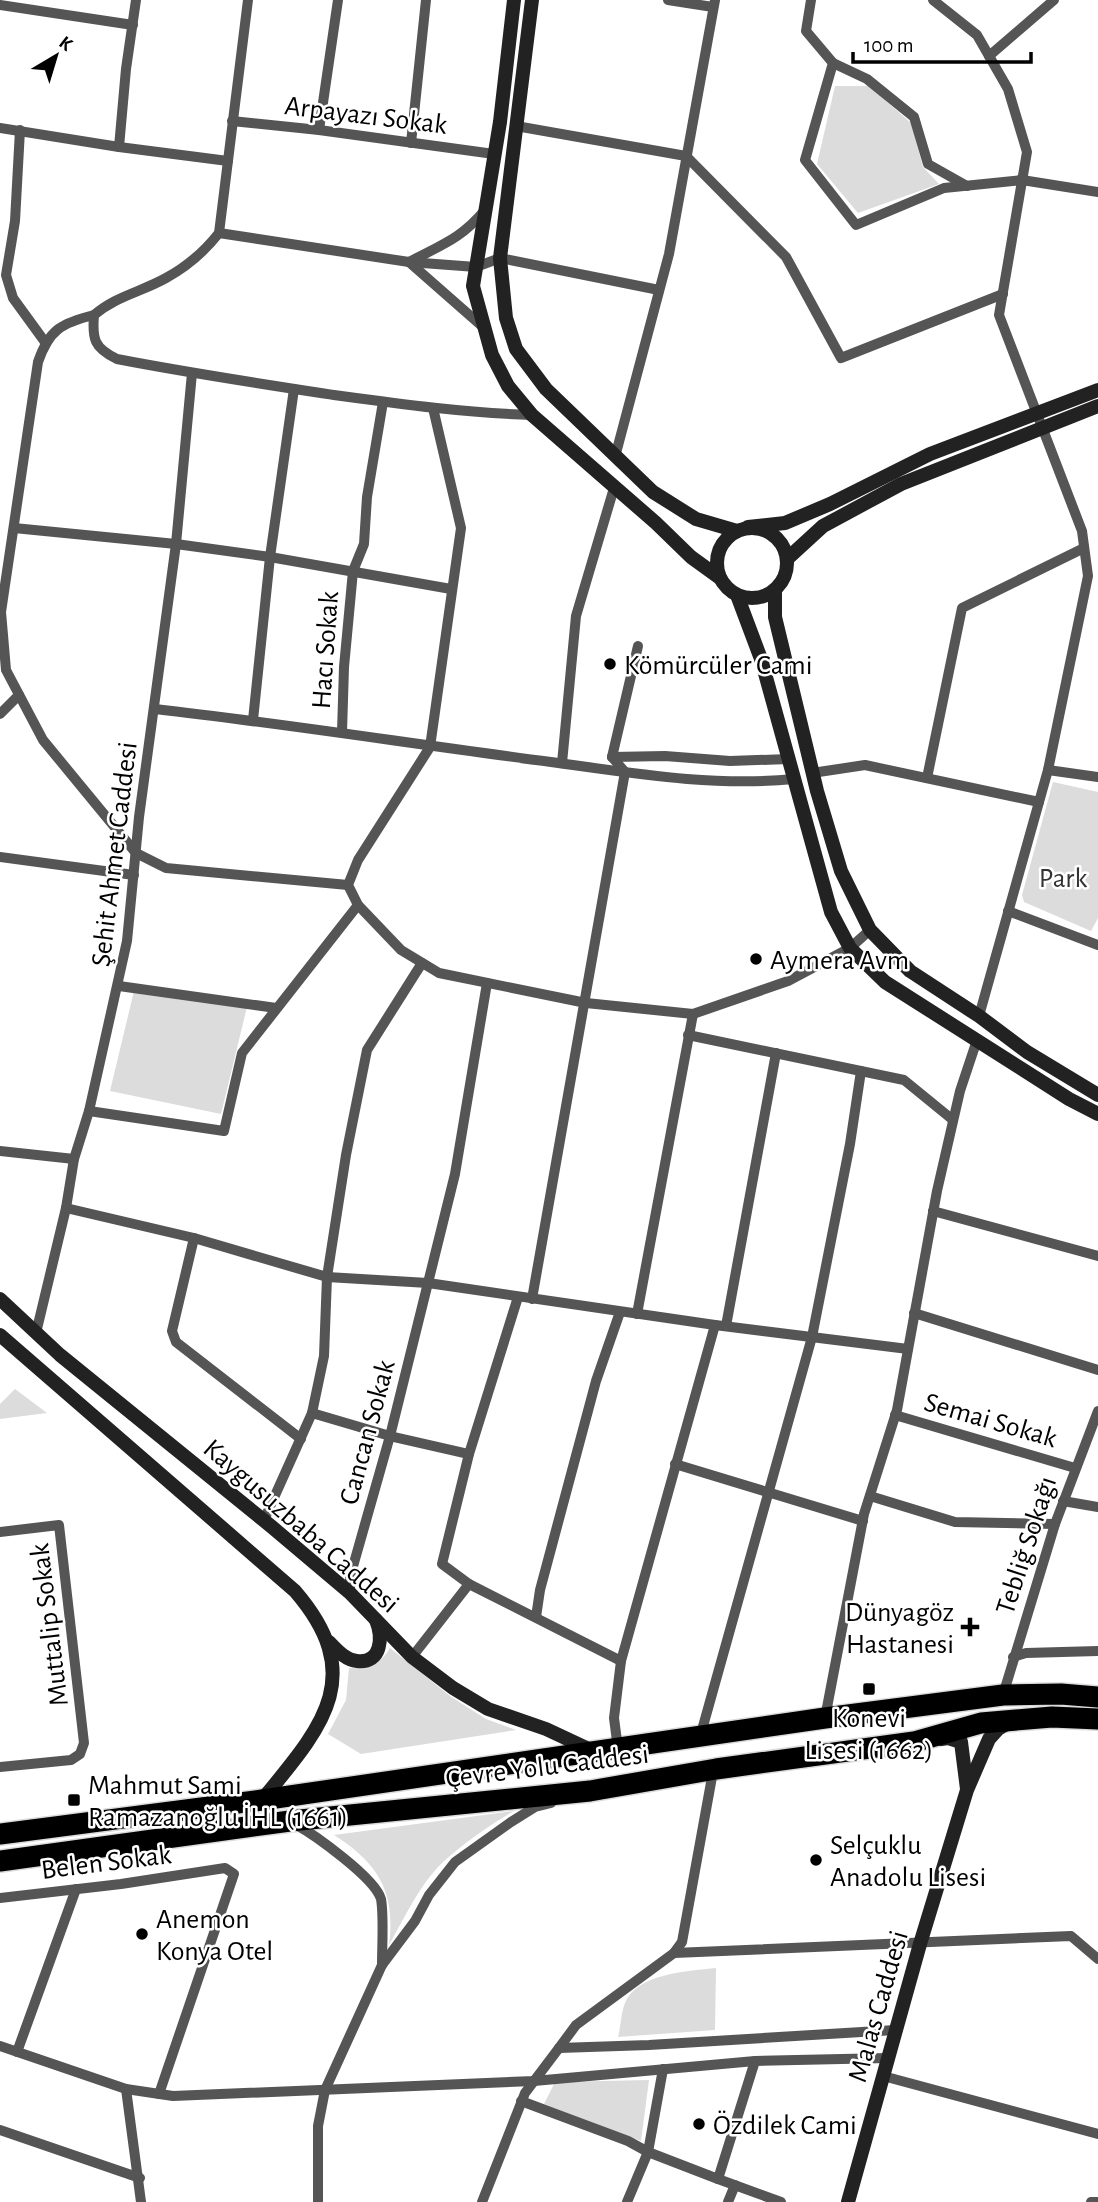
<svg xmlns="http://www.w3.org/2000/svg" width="1098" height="2202" viewBox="0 0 1098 2202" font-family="'Alegreya Sans',sans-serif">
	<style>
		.green { fill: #dcdcdc }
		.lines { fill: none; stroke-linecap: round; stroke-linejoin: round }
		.highway-casing { stroke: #dbdbdb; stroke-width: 24 }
		.street { stroke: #555; stroke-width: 10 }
		.secondary { stroke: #222; stroke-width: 14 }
		.highway { stroke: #000; stroke-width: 21 }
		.poi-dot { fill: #000; stroke: #fff; stroke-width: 2.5 }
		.labels { text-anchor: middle; stroke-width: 5; stroke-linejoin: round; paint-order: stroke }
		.street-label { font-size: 28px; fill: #000; stroke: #fff }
		.poi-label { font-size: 28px; fill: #000; stroke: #fff; text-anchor: start }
		.park-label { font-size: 28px; fill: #333; stroke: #fff }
	</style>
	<rect width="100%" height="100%" fill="#fff"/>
	<g class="green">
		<path d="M835 86H869L911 123 923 167 939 184 858 213 817 164Z"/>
		<path d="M1053 782 1098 792V918L1091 931 1024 902 1022 895Z"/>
		<path d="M134 991 247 1007 221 1114 110 1091Z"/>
		<path d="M15 1389 47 1413 0 1419V1404Z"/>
		<path d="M390 1648 450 1696 486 1719 516 1730 361 1754 328 1734 346 1700 349 1668C369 1668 379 1666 390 1648Z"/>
		<path d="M514 1811C490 1825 464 1843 443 1862 420 1884 405 1917 389 1945 396 1892 378 1863 334 1835Z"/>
		<path d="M716 1968 715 2030 618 2037C621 2026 621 2013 625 2003 637 1973 689 1971 716 1968Z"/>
		<path d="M649 2080 641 2141 544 2104 555 2082Z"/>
	</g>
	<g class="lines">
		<g class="highway-casing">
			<g id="highway">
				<path d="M0 1834 262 1800 825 1718 1003 1695 1061 1694 1098 1697"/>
				<path d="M0 1861 290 1821 590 1791 716 1769 914 1742 981 1723 1052 1717 1098 1719"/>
			</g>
		</g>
		<g class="street">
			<path d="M248 0 219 233C204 252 188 266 166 278 141 292 116 296 94 315 92 339 94 348 117 359 189 373 262 384 334 395 400 404 465 413 532 415"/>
			<path d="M668 0 713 7"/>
			<path d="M811 0 806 31 833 63 805 160 856 225 944 188 1022 180 1098 192"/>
			<path d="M933 0 977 35 1008 89 1027 152 999 315 1082 531 1088 576 1048 770 979 1016"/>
			<path d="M0 5 133 25"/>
			<path d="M989 56 1054 0"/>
			<path d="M833 63 867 79 914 117 928 164 967 186"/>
			<path d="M232 121 319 130 494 154"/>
			<path d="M516 126 686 156 786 257 841 358 1003 294"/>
			<path d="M0 128 119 147 228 161"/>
			<path d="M20 130 15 221 6 275 13 298 45 342"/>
			<path d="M319 130 338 0"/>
			<path d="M411 143 426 0"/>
			<path d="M119 147 126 69 136 0"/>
			<path d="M219 233 409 262 476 267 500 258 659 290"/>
			<path d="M94 315C61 323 49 330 38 362L1 612 6 670 43 740 136 853 166 868 348 885"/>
			<path d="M483 327 409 262C441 245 461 239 485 210"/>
			<path d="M433 408 461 528 430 747 358 860 348 885 358 905 401 950 439 973 586 1003 693 1014 788 981 850 948 870 930"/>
			<path d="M615 457 669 254 715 0"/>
			<path d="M14 528 176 544 270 557 451 589"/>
			<path d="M155 709C287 724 419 745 551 762 632 773 713 787 794 779"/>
			<path d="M0 714 19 695"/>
			<path d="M253 720 270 557 294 389"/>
			<path d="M342 732 344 667 353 571 364 544 367 497 383 402"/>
			<path d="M612 757 665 756 730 761 789 759"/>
			<path d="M612 757 638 646"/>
			<path d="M562 763 576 616 614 488"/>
			<path d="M1048 770 1098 777"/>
			<path d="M812 773 865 765 1039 802"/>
			<path d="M927 778 962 608 1084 548"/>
			<path d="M0 857 134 875"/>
			<path d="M1008 911 1098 945"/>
			<path d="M119 986 276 1008"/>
			<path d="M688 1035 904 1080 953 1120"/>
			<path d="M89 1111 224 1131 242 1053 358 905"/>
			<path d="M0 1151 74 1159"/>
			<path d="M66 1208 194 1238 327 1277 428 1283 715 1325 908 1349"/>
			<path d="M933 1211 1098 1256"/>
			<path d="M194 1238 172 1331 176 1342 301 1439"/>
			<path d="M518 1297 469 1454 442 1564 469 1584 621 1661"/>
			<path d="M532 1299 625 772 612 757"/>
			<path d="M914 1313 1098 1370"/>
			<path d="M637 1314 693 1014"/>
			<path d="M726 1326 776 1053"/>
			<path d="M36 1333 66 1208 74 1159 89 1111 127 941 139 817 176 544 192 373"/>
			<path d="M312 1413 390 1436 469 1454"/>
			<path d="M895 1415 1075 1468"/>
			<path d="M675 1464 863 1521"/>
			<path d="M870 1496 955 1522 1055 1524"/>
			<path d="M1063 1501 1098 1507"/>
			<path d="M264 1520 312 1413 324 1356 327 1277 346 1155 367 1050 422 963"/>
			<path d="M0 1532 59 1525 84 1743 80 1754 71 1760 0 1767"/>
			<path d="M350 1593V1577L390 1436 455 1174 487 983"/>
			<path d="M536 1617 540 1590 596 1381 620 1312"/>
			<path d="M412 1657 469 1584"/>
			<path d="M1013 1657 1026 1653 1098 1651"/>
			<path d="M1003 1695 1055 1524 1098 1411"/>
			<path d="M825 1718 864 1514 897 1410 937 1191 960 1091 977 1040"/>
			<path d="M700 1737 812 1337 850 1144 861 1071"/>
			<path d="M618 1749 614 1718 621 1661 715 1325"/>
			<path d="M295 1824C315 1835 375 1878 381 1899 384 1916 382 1947 382 1965"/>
			<path d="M0 1898 121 1884 225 1868 234 1874 159 2094"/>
			<path d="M674 1953 682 1942 712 1777 716 1769"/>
			<path d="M0 2046 126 2089 141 2202"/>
			<path d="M559 2048 649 2045 895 2030"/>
			<path d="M17 2052 76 1889"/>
			<path d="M755 2061 718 2179 781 2202"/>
			<path d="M883 2076 1098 2134"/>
			<path d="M126 2089 173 2096 534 2081 755 2061 888 2058"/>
			<path d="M521 2101 628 2141 648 2152 718 2179"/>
			<path d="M0 2130 140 2178"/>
			<path d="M318 2202V2126L325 2090 382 1965 415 1921 429 1895 455 1862 511 1822 535 1807 551 1803"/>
			<path d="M482 2202 525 2093 559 2048 576 2025 674 1953 1071 1936 1098 1959"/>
			<path d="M627 2202 648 2152 663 2069"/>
			<path d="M728 2202 735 2185"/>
			<path d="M1091 2202H1098"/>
		</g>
		<g class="secondary">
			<path d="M514 0 500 122 473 286 492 355 508 386 532 415 656 523 691 557 720 578"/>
			<path d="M532 0 500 258 506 318 516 349 546 389 653 492 696 519 737 531"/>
			<path d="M748 527 785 523 830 504 930 454 1098 390"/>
			<circle cx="752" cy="563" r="35"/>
			<path d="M787 559 823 526 901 484 1098 406"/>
			<path d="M775 590V617L817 791 841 871 870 930 910 971 979 1016 1027 1052 1098 1095"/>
			<path d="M737 595 761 659 831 912 850 948 885 982 1069 1099 1098 1114"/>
			<path d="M0 1299 60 1355 272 1527 350 1593 412 1657 453 1688 488 1709 546 1729 593 1751"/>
			<path d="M0 1335 295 1591C369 1677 321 1728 262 1800"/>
			<path d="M329 1642C336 1649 345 1660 357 1661 382 1664 383 1637 376 1620"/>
			<path d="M941 1739 948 1738 961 1742 967 1789"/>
			<path d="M848 2202 920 1944 967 1790 989 1739 998 1729 1008 1723"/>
		</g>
		<use href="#highway" class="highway"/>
	</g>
	<g class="poi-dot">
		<circle cx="610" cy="664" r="7"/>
		<circle cx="756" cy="959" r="7"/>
		<path d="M966.5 1616.5h7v7h7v7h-7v7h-7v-7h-7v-7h7z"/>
		<rect x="862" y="1682" width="14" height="14" rx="3.5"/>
		<rect x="67" y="1793" width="14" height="14" rx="3.5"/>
		<circle cx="816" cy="1860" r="7"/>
		<circle cx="142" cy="1934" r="7"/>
		<circle cx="699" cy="2124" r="7"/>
	</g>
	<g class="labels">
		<g class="street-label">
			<text transform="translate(366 114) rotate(7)" y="10">Arpayazı Sokak</text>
			<text transform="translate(324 650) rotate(-86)" y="10">Hacı Sokak</text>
			<text transform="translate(113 854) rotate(-83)" y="10">Şehit Ahmet Caddesi</text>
			<text transform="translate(991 1419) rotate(16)" y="10">Semai Sokak</text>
			<text transform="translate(366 1432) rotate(-75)" y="10">Cancan Sokak</text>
			<text transform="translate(302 1525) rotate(41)" y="10">Kaygusuzbaba Caddesi</text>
			<text transform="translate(1025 1545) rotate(-72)" y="10">Tebliğ Sokağı</text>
			<text transform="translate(48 1625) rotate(-97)" y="10">Muttalip Sokak</text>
			<text transform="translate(547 1765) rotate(-7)" y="10">Çevre Yolu Caddesi</text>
			<text transform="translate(106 1861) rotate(-7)" y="10">Belen Sokak</text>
			<text transform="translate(877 2006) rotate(-74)" y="10">Malas Caddesi</text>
		</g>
		<g class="poi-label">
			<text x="624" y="674">Kömürcüler Cami</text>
			<text x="770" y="969">Aymera Avm</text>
			<text x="954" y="1621" text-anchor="end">Dünyagöz<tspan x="954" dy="32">Hastanesi</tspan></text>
			<text x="869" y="1727" text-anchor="middle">Konevi<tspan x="869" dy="32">Lisesi (1662)</tspan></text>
			<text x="88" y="1794">Mahmut Sami<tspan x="88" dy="32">Ramazanoğlu İHL (1661)</tspan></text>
			<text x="830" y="1854">Selçuklu<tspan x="830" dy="32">Anadolu Lisesi</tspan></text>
			<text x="156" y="1928">Anemon<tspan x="156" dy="32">Konya Otel</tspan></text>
			<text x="713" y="2134">Özdilek Cami</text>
		</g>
		<g class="park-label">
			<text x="1063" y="887">Park</text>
		</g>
	</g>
	<g transform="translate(56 56) rotate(38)" stroke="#ffffff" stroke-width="5" paint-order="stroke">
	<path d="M0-5L12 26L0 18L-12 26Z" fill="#000000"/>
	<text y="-10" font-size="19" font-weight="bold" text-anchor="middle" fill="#000000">K</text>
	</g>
	<path d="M853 52v10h178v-10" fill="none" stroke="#000000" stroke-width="3.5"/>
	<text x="864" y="52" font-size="21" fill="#000000" stroke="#ffffff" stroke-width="5" paint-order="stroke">100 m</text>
</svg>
